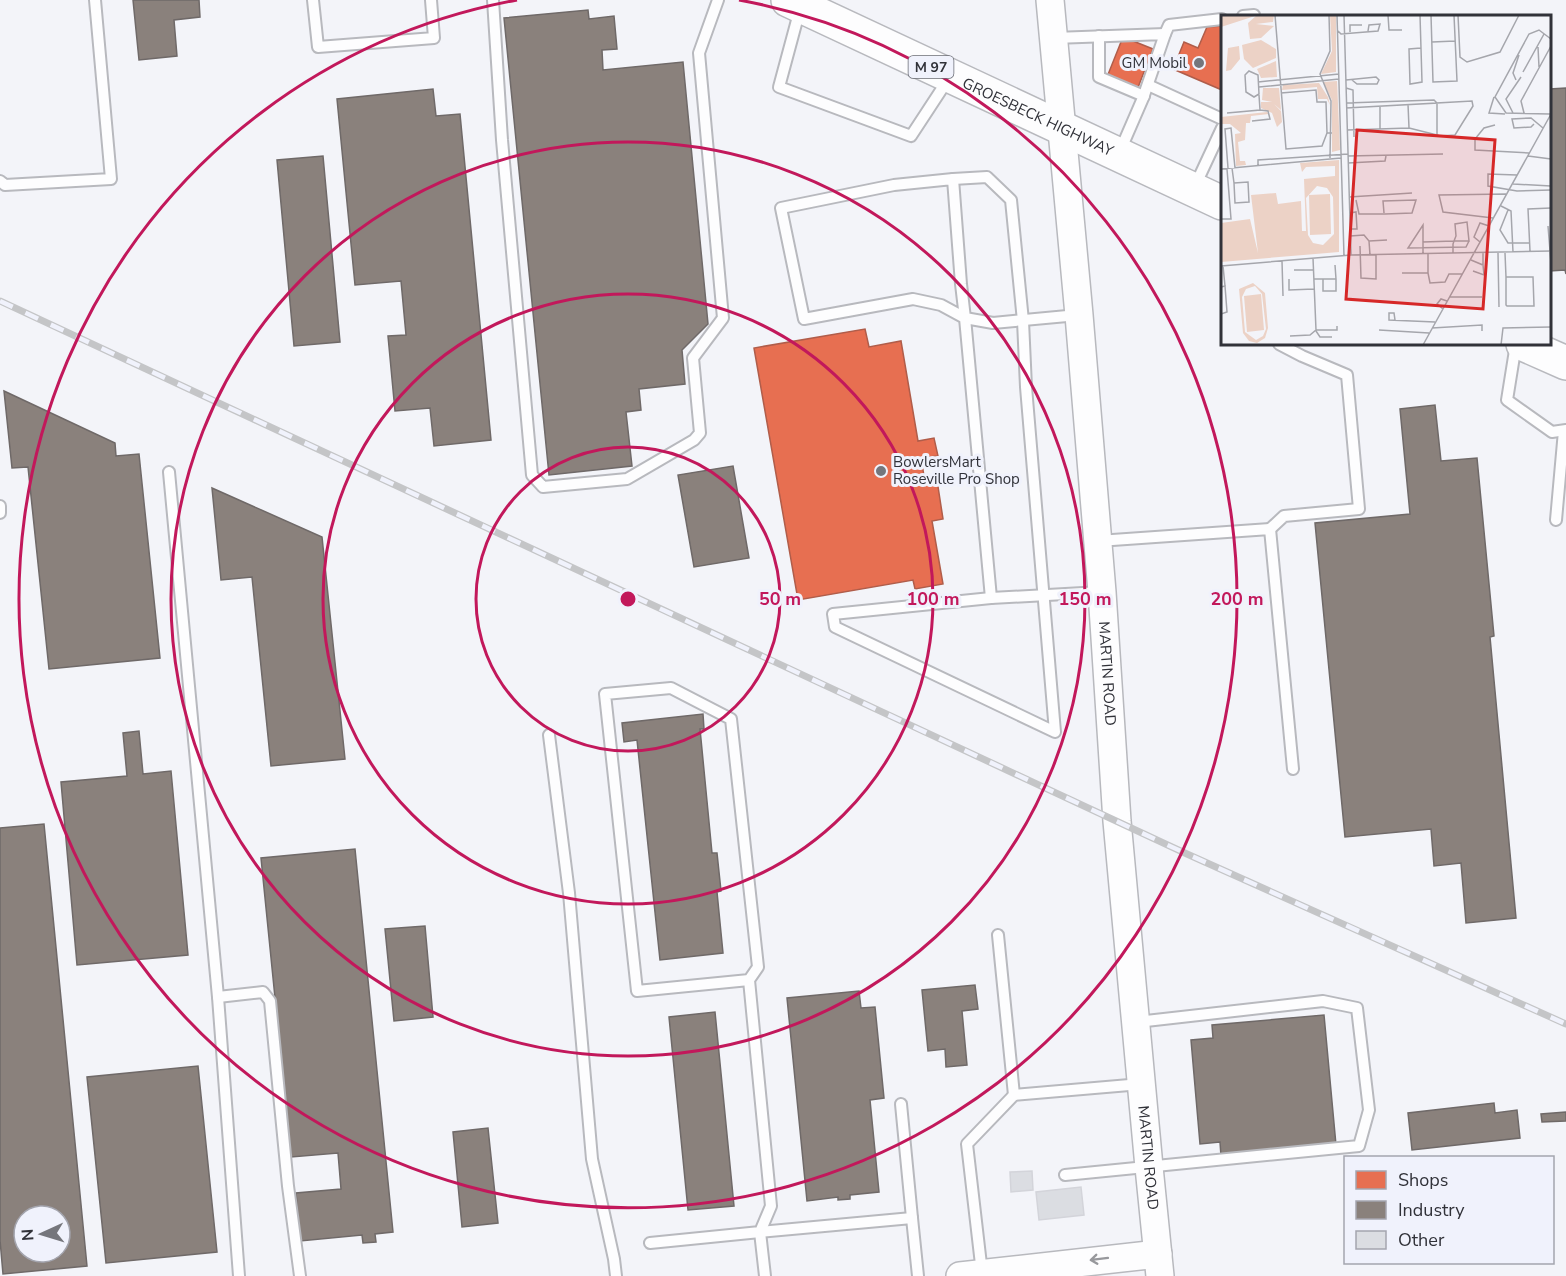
<svg xmlns="http://www.w3.org/2000/svg" width="1566" height="1276" viewBox="0 0 1566 1276" font-family="'Nunito Sans',sans-serif">
	<style>
		.shops { fill: #e76f51; stroke: #b05d4a; stroke-width: 1.5 }
		.industry { fill: #8a817c; stroke: #6f6968; stroke-width: 1.5; fill-rule: evenodd }
		.building { fill: #dbdde2; stroke: #d3d4da; stroke-width: 1.5 }
		.lines { fill: none; stroke-linecap: round; stroke-linejoin: round }
		.service-casing { stroke: #b8b9be; stroke-width: 14 }
		.tertiary-casing { stroke: #b8b9be; stroke-width: 30 }
		.primary-casing { stroke: #b8b9be; stroke-width: 36 }
		.service { stroke: #fdfdfe; stroke-width: 10 }
		.tertiary { stroke: #fdfdfe; stroke-width: 27 }
		.primary { stroke: #fdfdfe; stroke-width: 33 }
		.rail-casing { stroke: #c4c5c7; stroke-width: 7 }
		.rail { stroke: #f0f2fc; stroke-width: 4.5; stroke-dasharray: 14; stroke-linecap: butt }
		.oneway { stroke: #97989c }
		.ring { fill: none; stroke: #c2185b; stroke-width: 3 }
		.poi-dot { fill: #75767c; stroke: #f0f2fc; stroke-width: 2 }
		.labels { text-anchor: middle; stroke-width: 6; stroke-linejoin: round; paint-order: stroke }
		.shield { fill: #f0f2fc; stroke: #6a6c74; stroke-width: 1.5 }
		.shield-label { font-size: 14px; font-weight: bold; fill: #313239 }
		.poi-label { font-size: 15px; fill: #313239; stroke: #f0f2fc; text-anchor: end }
		.street-label { font-size: 15px; fill: #313239; stroke: #f0f2fc }
		.inset-road { fill: none; stroke: #a5a6ac; stroke-width: 1.5 }
		.view { fill: #d62828; fill-opacity: 0.15; stroke: #d62828; stroke-width: 3 }
		.inset-edge { fill: none; stroke: #313239; stroke-width: 3 }
		.centre { fill: #c2185b; stroke: #f0f2fc; stroke-width: 3 }
		.ring-label { font-size: 18px; text-anchor: middle; font-weight: bold; fill: #c2185b; stroke: #f0f2fc; stroke-width: 6; stroke-linejoin: round; paint-order: stroke }
	</style>
	<rect width="100%" height="100%" fill="#f3f4f9"/>
	<g class="shops">
		<path d="M1222 26V90L1173 69 1184 42 1198 48 1207 27Z"/>
		<path d="M1123 37 1153 49 1137 90 1107 77Z"/>
		<path d="M865 329 869 347 901 341 918 441 934 438 938 456 921 458 925 482 937 480 943 519 932 521 943 584 915 589 913 580 798 600 754 348Z"/>
	</g>
	<g class="industry">
		<path d="M133 0H199L200 17 174 20 177 56 139 60Z"/>
		<path d="M588 10 589 19 614 16 617 49 602 50 603 70 683 62 708 324 682 350 685 384 639 389 641 410 626 412 632 466 549 475 504 18Z"/>
		<path d="M1566 88V274L1565 270 1550 271V89Z"/>
		<path d="M433 89 436 116 460 114 491 440 434 446 430 408 395 411 388 336 406 335 401 281 355 285 337 99Z"/>
		<path d="M323 156 340 342 294 346 277 160Z"/>
		<path d="M4 391 115 443 116 456 139 454 160 658 49 669 28 467 12 468Z"/>
		<path d="M1435 405 1441 461 1477 458 1494 636 1490 637 1516 918 1466 923 1461 863 1434 866 1431 829 1345 837 1315 523 1410 514 1400 409Z"/>
		<path d="M733 466 749 558 694 567 678 475Z"/>
		<path d="M212 488 322 537 345 759 271 766 252 577 221 580Z"/>
		<path d="M703 714 704 729H700L712 853H717L721 891 717 892 723 953 660 960 637 740 624 742 622 723Z"/>
		<path d="M139 731 143 774 171 771 188 955 77 965 61 782 127 776 123 733Z"/>
		<path d="M44 824 87 1266 3 1274 0 1240V828ZM24 1216H60V1252H24Z"/>
		<path d="M355 849 393 1232 375 1234 376 1242 363 1243 362 1235 300 1241 296 1193 341 1189 338 1153 291 1157 261 858Z"/>
		<path d="M425 926 433 1017 394 1021 385 929Z"/>
		<path d="M975 985 978 1009 962 1011 967 1065 946 1067 945 1049 928 1051 922 990Z"/>
		<path d="M859 991 861 1008 875 1007 884 1098 870 1100 879 1192 850 1195V1199L838 1200V1197L807 1201 787 998Z"/>
		<path d="M715 1012 734 1206 688 1210 669 1017Z"/>
		<path d="M1324 1015 1336 1145 1221 1156 1220 1142 1200 1144 1191 1040 1213 1038 1212 1025Z"/>
		<path d="M198 1066 217 1252 106 1263 87 1077Z"/>
		<path d="M1494 1103 1495 1113 1517 1110 1520 1138 1412 1150 1408 1113Z"/>
		<path d="M1566 1112V1121L1542 1122 1541 1114Z"/>
		<path d="M488 1128 498 1223 462 1227 453 1132Z"/>
	</g>
	<g class="building">
		<path d="M1032 1171 1033 1190 1011 1192 1010 1172Z"/>
		<path d="M1081 1187 1084 1215 1039 1220 1036 1192Z"/>
	</g>
	<g class="lines">
		<g class="service-casing">
			<g id="service">
				<path d="M313 0 318 47 434 38 431 0"/>
				<path d="M493 0 502 140 532 475 543 487 627 479 694 440 700 433 693 358 723 318 699 53 718 0"/>
				<path d="M800 9 779 87 911 136 949 78"/>
				<path d="M1243 16 1254 15V16"/>
				<path d="M1165 34 1169 25 1222 19"/>
				<path d="M1099 36V77L1144 96"/>
				<path d="M1054 38 1165 34 1143 98 1120 151"/>
				<path d="M1148 85 1222 119"/>
				<path d="M953 179 987 177 1011 200 1023 321 1026 387 1055 732 835 627 833 614 991 598"/>
				<path d="M0 181 5 185 111 179 95 0"/>
				<path d="M1195 186 1222 128"/>
				<path d="M1078 315 993 323 965 318 941 305 913 299 804 319 781 208 894 185 953 179 961 284 965 318 991 598 1101 592"/>
				<path d="M1516 344 1507 400 1552 432 1566 430"/>
				<path d="M169 472 218 997 239 1276"/>
				<path d="M0 506V513"/>
				<path d="M1556 520 1564 431"/>
				<path d="M1270 529 1284 516 1359 509 1347 375 1302 356 1279 344"/>
				<path d="M1098 541 1270 529 1293 769"/>
				<path d="M549 735 569 893 592 1159 614 1259 616 1276"/>
				<path d="M998 935 1014 1095"/>
				<path d="M218 997 263 992 270 1001 288 1186 300 1276"/>
				<path d="M901 1104 912 1218"/>
				<path d="M1065 1175 1359 1146 1369 1110 1357 1008 1323 1001 1137 1022"/>
				<path d="M650 1243 760 1232 771 1206 749 980 758 967 731 719 671 688 605 694 637 991 749 980"/>
				<path d="M982 1273 967 1144 1014 1095 1141 1084"/>
				<path d="M765 1276 760 1232 912 1218 918 1276"/>
			</g>
		</g>
		<g class="tertiary-casing">
			<g id="tertiary">
				<path id="s1" d="M1050 0 1079 315 1102 592 1117 821 1149 1167 1160 1276"/>
				<path d="M960 1276 1158 1254"/>
			</g>
		</g>
		<g class="primary-casing">
			<g id="primary">
				<path id="s2" d="M788 0 1222 203"/>
				<path d="M1523 344 1566 363"/>
			</g>
		</g>
		<use href="#service" class="service"/>
		<use href="#tertiary" class="tertiary"/>
		<use href="#primary" class="primary"/>
		<g class="rail-casing">
			<path id="rail" d="M0 301 1187 854 1566 1024"/>
		</g>
		<use href="#rail" class="rail"/>
	</g>
	<defs><path id="oneway-shaft" d="M-6 0H5M1.5-3L5.5 0L1.5 3" fill="none" stroke-width="1.6" stroke-linecap="round" stroke-linejoin="round" transform="scale(1.5)"/></defs>
	<use class="oneway" href="#oneway-shaft" transform="translate(1099 1259) rotate(173)"/>
	<g class="ring">
		<circle cx="628" cy="599" r="152"/>
		<circle cx="628" cy="599" r="305"/>
		<circle cx="628" cy="599" r="457"/>
		<path d="M739 0A609 609 0 1 1 517 0"/>
	</g>
	<g class="poi-dot">
		<circle cx="1199" cy="63" r="6"/>
		<circle cx="881" cy="471" r="6"/>
	</g>
	<g class="labels">
		<rect class="shield" x="908.5" y="56" width="45" height="22" rx="4.5"/>
		<g class="shield-label">
			<text x="931" y="72">M 97</text>
		</g>
		<g class="poi-label">
			<text x="1187" y="68">GM Mobil</text>
			<text x="893" y="467" text-anchor="start">BowlersMart<tspan x="893" dy="17">Roseville Pro Shop</tspan></text>
		</g>
		<g class="street-label">
			<text dy="5" stroke="none"><textPath href="#s2" startOffset="276">GROESBECK HIGHWAY</textPath></text>
			<text dy="5" stroke="none"><textPath href="#s1" startOffset="676">MARTIN ROAD</textPath></text>
			<text dy="5" stroke="none"><textPath href="#s1" startOffset="1162">MARTIN ROAD</textPath></text>
		</g>
	</g>
	<g transform="translate(1221 15)">
		<rect width="330" height="330" fill="#f3f4f9"/>
		<path d="M0 0H33L34 1 0 12ZM36 0H53L52 7 35 9 53 11 40 23 29 24 27 8ZM109 0H115V57L100 59 111 36ZM40 25 55 34V43L32 53 23 44 21 30ZM18 31 19 44 10 55 5 56 7 33ZM55 46 56 62 40 63 36 54ZM116 66 119 135 111 137V85L102 67ZM98 68 107 82 109 90 106 84H97L96 72 61 75 62 70ZM42 73H58L60 95 53 89 60 96 61 107 56 112 51 98 40 93V87H51L41 85ZM46 97 48 99 30 101 29 108H25L24 125 17 127 19 146H24L25 150 15 151 14 119 20 118 9 109H0V102ZM118 145V237L0 247V208L29 204 37 238 30 180 55 178 57 189 80 186 81 216H85L83 164 114 161V151L85 152 81 157 79 148ZM96 171 106 173 112 182 113 219 102 230 92 228 87 220 85 183ZM109 179 110 219 89 220 88 180ZM32 268 44 278 47 313 44 323 36 328 28 326 22 318 18 274ZM34 271 41 279 45 314 42 321 35 325 24 317 21 282 25 274ZM40 279 43 315 26 317 23 281Z" fill="#ecd2c6" fill-rule="evenodd"/>
		<path class="inset-road" d="M54 0 65 134 101 131 106 118H111M108 0 109 36 99 59 110 86 109 143M116 0 123 241M123 0 130 240M167 0 168 15H181M199 0 201 67 189 69 188 34 200 33M210 0 212 67 236 66 233 0M237 0 239 42 246 47 279 37 298 0M117 16 120 19 157 16 159 9 148 10 147 16M129 17V10H141M211 27 234 26M317 32 318 52M28 56 37 60 38 79 33 82 25 77 24 60ZM302 57 323 19M125 65 155 62 158 65 156 69H136L131 65M295 65 292 58 298 40M37 67 118 59M38 72 118 64M125 73 132 75 133 122M60 78 95 75 96 87H105L106 118M273 82 268 98 284 99M125 88 213 85 216 88 125 93M187 89 188 113M159 91V114M6 98 39 95 38 80M292 98 285 84 300 62M303 98 300 86 330 31M329 99 285 98 274 82 308 19 318 15 330 24M31 106 49 104 47 96 39 95M313 109 310 112 293 113 291 104 310 103 322 113M274 110 263 113 254 124V135L308 138M126 115 188 113 216 120 219 121 234 120 252 91 251 86 216 88V120M127 141 222 139M307 141 330 144M127 148 164 146 165 141M37 151V145L127 139M7 153 4 114 10 113 14 153M11 153 13 168 14 188 28 187 27 167 13 168M0 154 120 143M296 160 267 159V171L296 176 330 175M292 169 330 171M128 182 191 178M135 185 138 199H164L191 198 195 185 162 186 163 198M280 191 290 196 292 237M287 195 279 215 287 228H309M129 198 135 197 136 214H129M272 203 222 197 218 180 285 179M0 204H10L6 154M327 211 330 248M129 221 143 220 148 226 149 240M148 226 166 225M202 227V210L187 233 245 232 248 226M259 227 253 222 259 208 268 211M139 231 140 263 155 264V240M309 236 307 194 330 193M277 238 278 292M284 238 285 262V290L286 291H313L312 262H285M202 239V227L233 226H248L246 207 234 209 235 221 233 226 232 229V239M92 243 95 315M250 245 262 250V238M61 246 62 281M0 251 130 240 330 236M2 251 4 271M73 255H92M252 256 263 260 262 250M181 258H207V239M207 258 209 268 224 267 228 259H241M68 264V275L93 274M93 264H115L114 250M102 264V276H115V264M0 272 4 271 6 297 0 299M229 282H261M222 294 216 289 220 284 226 286M174 305 173 298H168V305L214 307M211 313 261 310V316M158 315 208 318M95 316 99 322H111M69 321 89 320 95 315H116V311M202 330 330 99M280 330 282 313 330 312"/>
		<path class="view" d="M136 115 274 125 262 294 125 284Z"/>
		<rect width="330" height="330" class="inset-edge"/>
	</g>
	<circle cx="628" cy="599" r="9" class="centre"/>
	<g class="ring-label">
		<text x="780" y="605">50 m</text>
		<text x="933" y="605">100 m</text>
		<text x="1085" y="605">150 m</text>
		<text x="1237" y="605">200 m</text>
	</g>
	<rect x="1344" y="1156" width="210" height="108" fill="#f0f2fc" stroke="#a4a5ae" stroke-width="1.5"/>
	<rect x="1356" y="1171" width="30" height="18" fill="#e76f51" stroke="#a4a5ae" stroke-width="1.5"/>
	<text x="1398" y="1186" font-size="18" fill="#313239">Shops</text>
	<rect x="1356" y="1201" width="30" height="18" fill="#8a817c" stroke="#a4a5ae" stroke-width="1.5"/>
	<text x="1398" y="1216" font-size="18" fill="#313239">Industry</text>
	<rect x="1356" y="1231" width="30" height="18" fill="#dbdde2" stroke="#a4a5ae" stroke-width="1.5"/>
	<text x="1398" y="1246" font-size="18" fill="#313239">Other</text>
	<g transform="translate(42 1234) rotate(266)"><circle r="28" fill="#f0f2fc" stroke="#a4a5ae" stroke-width="1.5"/>
	<path d="M0-4.5L10 22L0 15L-10 22Z" fill="#75767c"/>
	<text y="-9" font-size="16" font-weight="bold" text-anchor="middle" fill="#313239">N</text>
	</g>
</svg>
